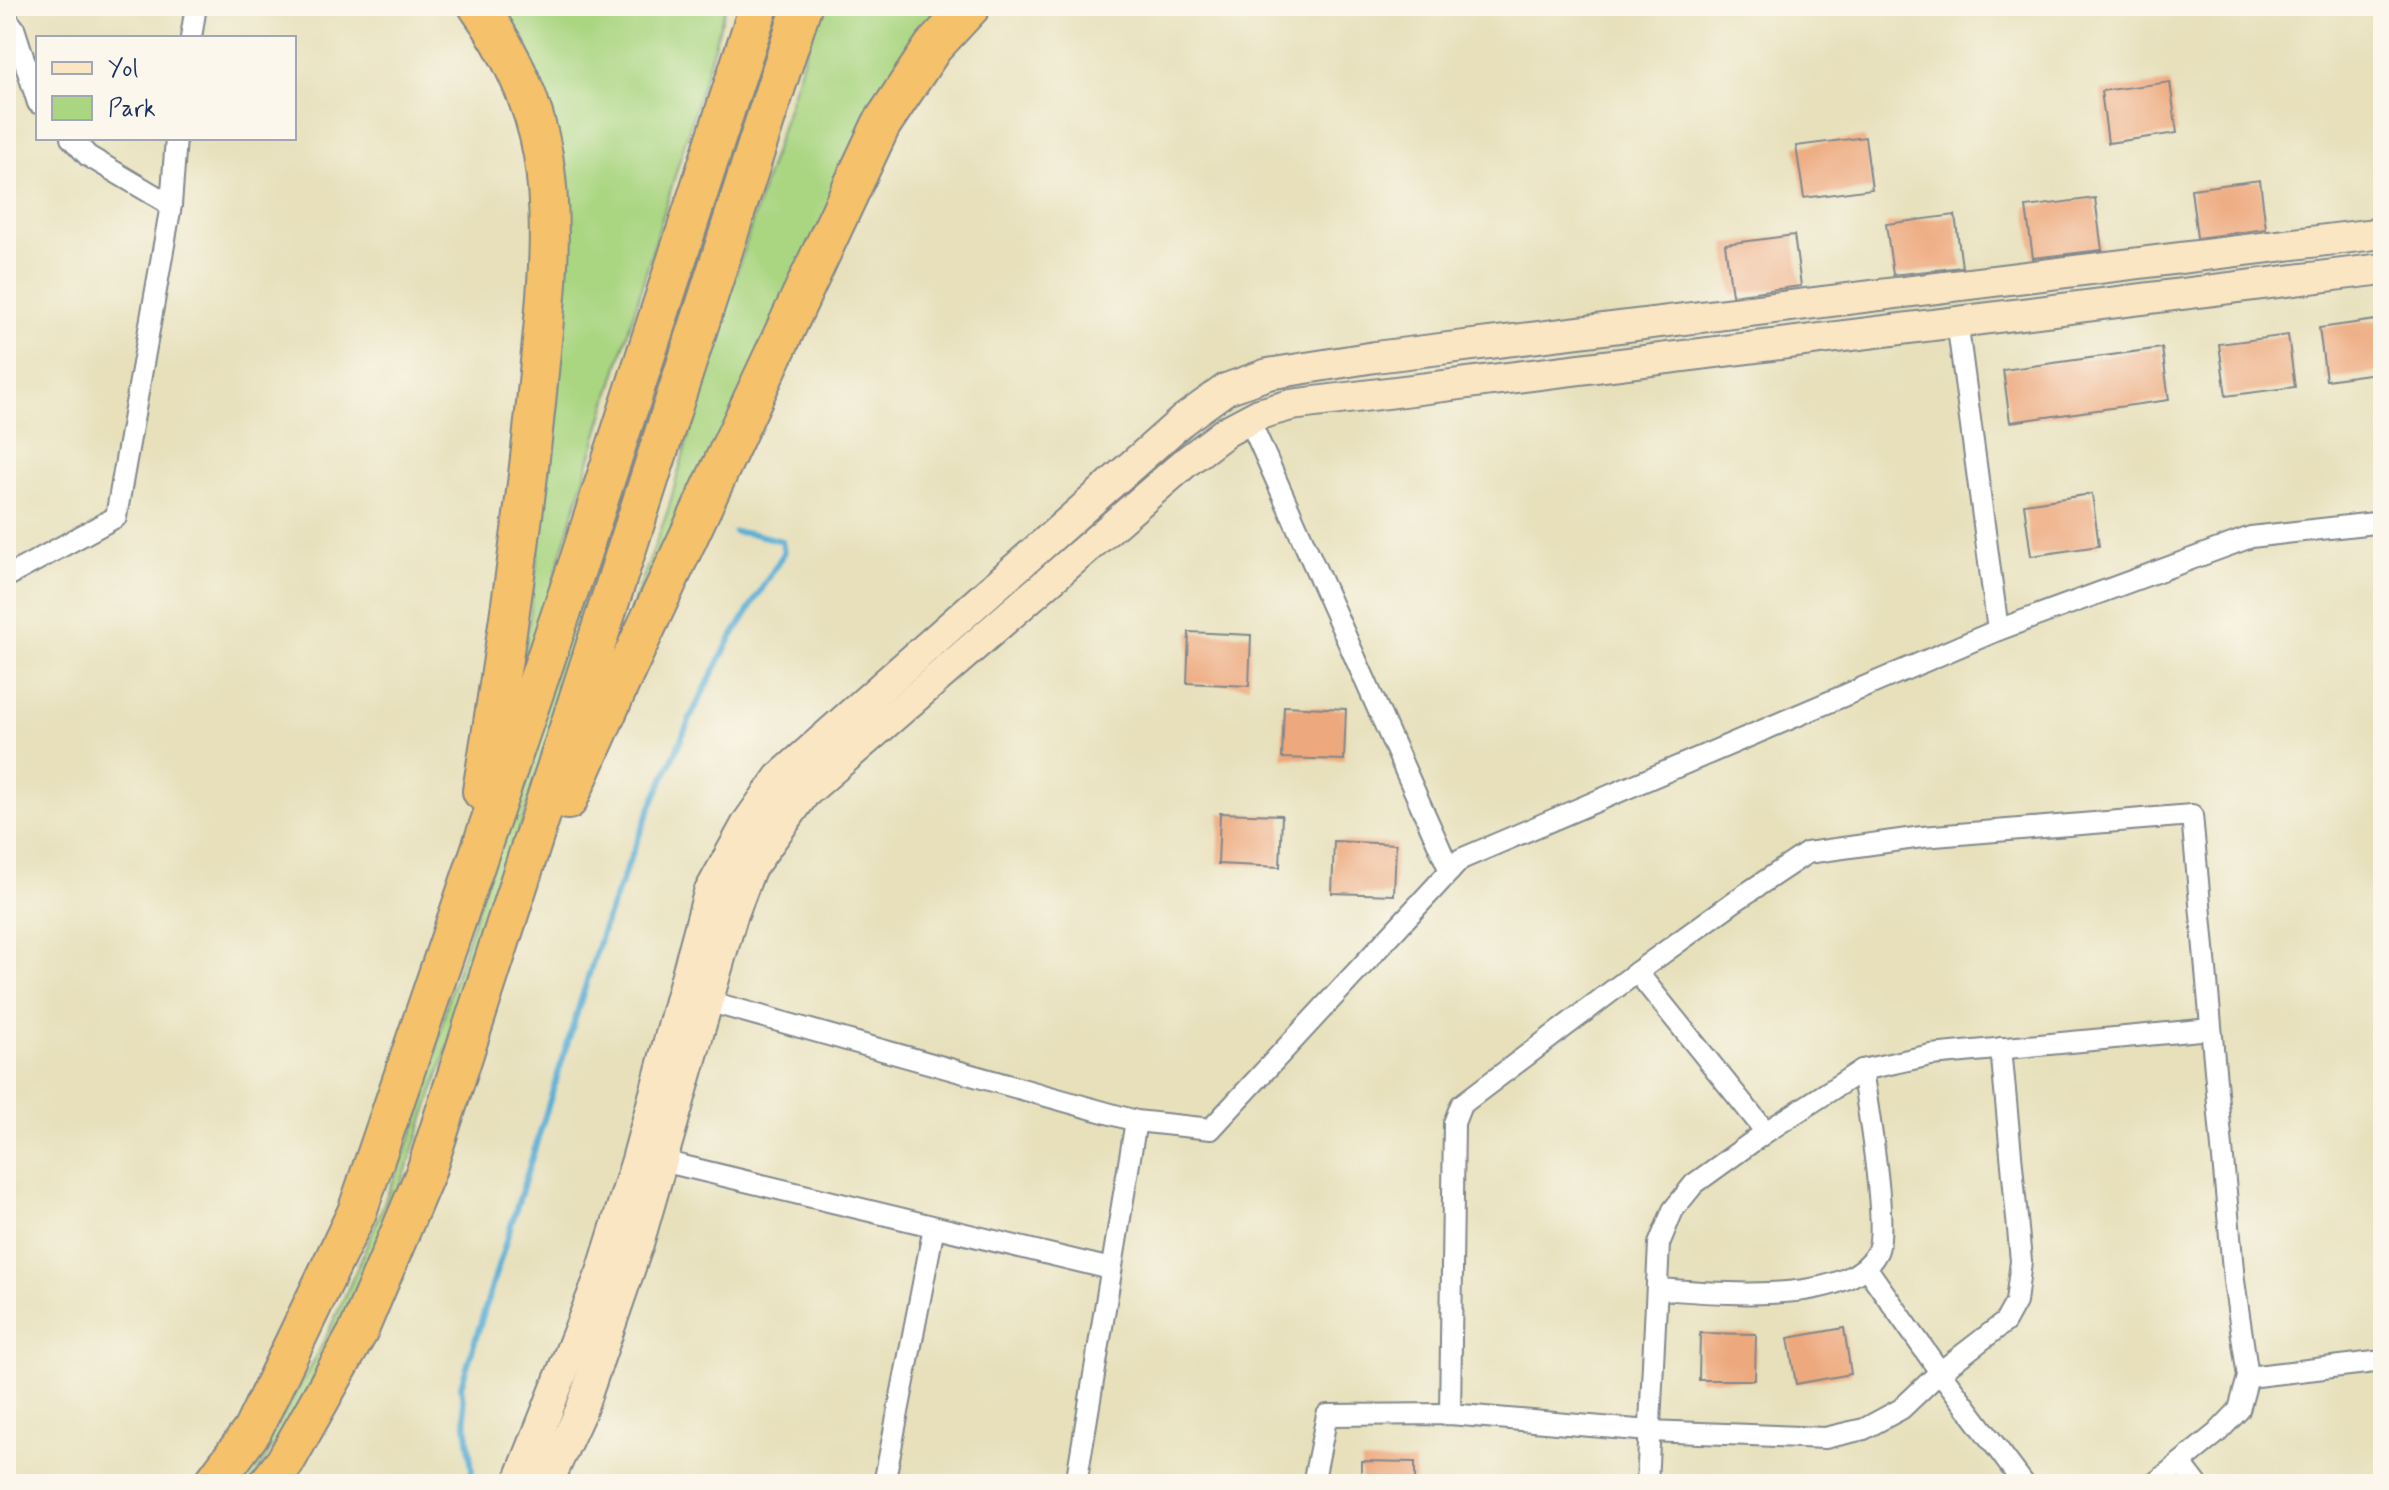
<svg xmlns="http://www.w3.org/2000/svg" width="2389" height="1490" viewBox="0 0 2389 1490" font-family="Mynerve,sans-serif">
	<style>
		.green { fill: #aad682; stroke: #628270; stroke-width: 2 }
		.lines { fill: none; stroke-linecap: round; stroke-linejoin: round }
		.stream { stroke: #59aed5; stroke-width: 6 }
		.building { fill: #eda87d }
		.street-casing { stroke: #81888c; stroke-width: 24 }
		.secondary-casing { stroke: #81888c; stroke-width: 34 }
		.highway-casing { stroke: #81888c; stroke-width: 42 }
		.street { stroke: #fff; stroke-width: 20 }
		.secondary { stroke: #fbe6c4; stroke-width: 30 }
		.highway { stroke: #f5c16b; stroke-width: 38 }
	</style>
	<rect width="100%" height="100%" fill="#fbf7ec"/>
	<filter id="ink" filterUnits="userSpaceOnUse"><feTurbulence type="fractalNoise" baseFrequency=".0125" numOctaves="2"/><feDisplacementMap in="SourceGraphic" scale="16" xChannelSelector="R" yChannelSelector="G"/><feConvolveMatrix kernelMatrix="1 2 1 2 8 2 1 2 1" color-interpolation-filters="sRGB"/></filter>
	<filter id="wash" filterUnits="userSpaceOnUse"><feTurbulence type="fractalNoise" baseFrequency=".006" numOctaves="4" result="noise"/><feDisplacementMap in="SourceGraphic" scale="32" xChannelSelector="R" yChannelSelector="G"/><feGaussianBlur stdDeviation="1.8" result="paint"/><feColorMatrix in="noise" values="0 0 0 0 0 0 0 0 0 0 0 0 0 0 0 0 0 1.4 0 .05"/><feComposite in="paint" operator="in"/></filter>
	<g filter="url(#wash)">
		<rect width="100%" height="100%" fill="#e7e0bb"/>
		<g class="green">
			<path d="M501 6H726L519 695 556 419 568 179 539 84Z"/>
			<path d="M771 6H786L474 970 408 1166 367 1266 310 1387 250 1484H237C303 1398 348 1294 388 1193 400 1164 414 1134 423 1103 434 1070 439 1036 447 1002Z"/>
			<path d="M820 6H951L612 662 668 510 715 341Z"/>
		</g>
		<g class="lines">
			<path class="stream" d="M471 1484 472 1469 461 1386 604 926 647 816 694 710 729 642 784 553 782 541 754 534 735 532"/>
		</g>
		<g id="blocks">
			<g class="building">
				<path d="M2170 82 2177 133 2108 143 2101 91Z"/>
				<path d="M1865 137 1872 189 1804 198 1796 146Z"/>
				<path d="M2260 180 2266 229 2197 238 2191 189Z"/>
				<path d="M2095 198 2102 250 2033 258 2026 207Z"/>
				<path d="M1955 215 1962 267 1893 275 1886 224Z"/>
				<path d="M1794 235 1801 286 1732 295 1725 244Z"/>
				<path d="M2383 319V372L2326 380 2319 328Z"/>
				<path d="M2288 335 2295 387 2226 396 2219 344Z"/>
				<path d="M2162 348 2169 400 2010 422 2003 370Z"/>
				<path d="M2092 494 2099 546 2031 556 2024 504Z"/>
				<path d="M1189 632 1251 635 1249 686 1187 683Z"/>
				<path d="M1284 706 1346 709 1344 760 1282 758Z"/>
				<path d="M1220 813 1282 815 1280 867 1218 864Z"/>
				<path d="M1334 841 1396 844 1394 895 1332 893Z"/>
				<path d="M1844 1328 1851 1374 1796 1384 1788 1338Z"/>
				<path d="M1700 1333 1756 1334 1755 1380H1699Z"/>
				<path d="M1361 1461 1415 1462V1484H1361Z"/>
			</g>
		</g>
	</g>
	<g filter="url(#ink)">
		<use href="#blocks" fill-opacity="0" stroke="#81888c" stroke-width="2"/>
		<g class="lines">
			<g class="street-casing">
				<g id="street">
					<path d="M6 18 14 28 38 103"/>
					<path d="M191 38 195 12 194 6"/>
					<path d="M171 205 176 138"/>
					<path d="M1957 321 1998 630"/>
					<path d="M1249 419 1450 871"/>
					<path d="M6 577 116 517 171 205 88 156 71 138"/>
					<path d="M1637 972 1766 1132"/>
					<path d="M707 1001 1136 1121 1211 1129 1461 859 1998 630 2251 537 2383 522"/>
					<path d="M662 1161 1111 1269"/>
					<path d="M1866 1267 1940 1372 2024 1484"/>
					<path d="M1658 1289C1710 1292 1850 1308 1877 1252 1889 1228 1867 1103 1862 1070"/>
					<path d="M2248 1377 2383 1361"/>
					<path d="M1450 1414 1454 1123 1461 1105 1637 972 1735 901 1807 853 1922 837 2192 815 2234 1281 2248 1377 2239 1410 2217 1433 2154 1484"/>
					<path d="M2181 1463 2197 1484"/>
					<path d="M884 1484 934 1227"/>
					<path d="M1076 1484 1136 1121"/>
					<path d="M1313 1484 1327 1415 1450 1414 1649 1431 1825 1438 1864 1429 1901 1409 1940 1372 2005 1322 2016 1302 2021 1261 2001 1048"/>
					<path d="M1647 1484 1659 1244 1673 1210 1694 1184 1766 1132 1862 1070 1931 1055 2211 1029"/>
				</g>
			</g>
			<g class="secondary-casing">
				<g id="secondary">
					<path d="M518 1484 602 1272 637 1160 709 893 748 822 779 778 1183 420 1226 389 1268 374 1375 357 2383 233"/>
					<path d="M547 1484 581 1410 637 1247 731 919 750 869 804 794 1186 462 1227 431 1259 414 1291 405 2383 269"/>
				</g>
			</g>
			<g class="highway-casing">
				<g id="highway">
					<path d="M478 6C509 49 534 102 543 155 555 226 546 301 539 372 526 513 505 652 482 791"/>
					<path d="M568 800 621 681 881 125 933 47 971 6"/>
					<path d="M213 1484 252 1431 357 1212 579 561 759 6"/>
					<path d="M268 1484 285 1462 358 1332 426 1171 802 6"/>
				</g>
			</g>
			<use href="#street" class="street"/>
			<use href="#secondary" class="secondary"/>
			<use href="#highway" class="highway"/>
		</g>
	</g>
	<rect width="2389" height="1490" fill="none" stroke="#fbf7ec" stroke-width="32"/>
	<rect x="36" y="36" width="260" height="104" fill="#fbf7ec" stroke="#a1a7b3" stroke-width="2"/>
	<rect x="52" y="62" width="40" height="12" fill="#fbe6c4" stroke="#a1a7b3" stroke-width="2"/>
	<text x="108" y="76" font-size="24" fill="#1b2f5e">Yol</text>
	<rect x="52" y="96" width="40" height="24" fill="#aad682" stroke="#a1a7b3" stroke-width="2"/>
	<text x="108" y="116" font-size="24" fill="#1b2f5e">Park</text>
</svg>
